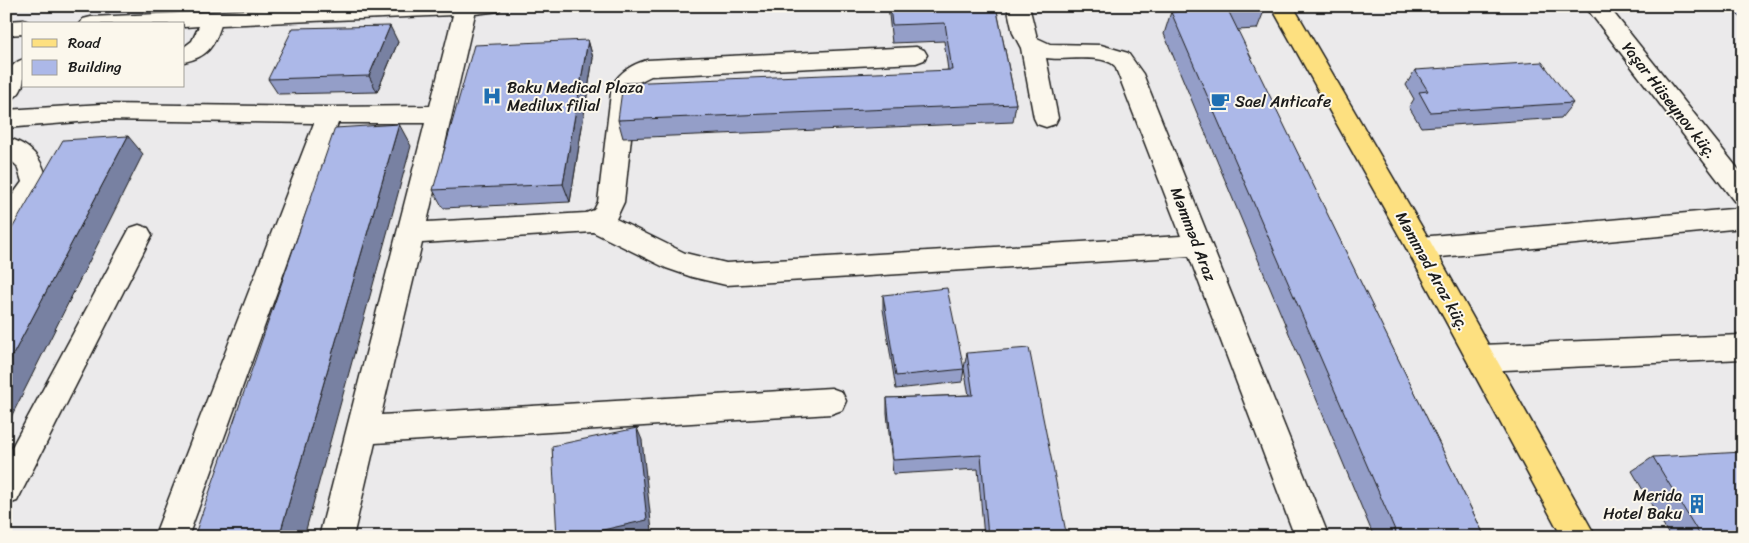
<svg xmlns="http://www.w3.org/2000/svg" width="1749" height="543" viewBox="0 0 1749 543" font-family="Sriracha,sans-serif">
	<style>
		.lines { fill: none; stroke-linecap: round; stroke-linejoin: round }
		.minor-casing { stroke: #1c1c1c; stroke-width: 3 }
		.major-casing { stroke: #1c1c1c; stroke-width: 3 }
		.minor { fill: #fbf7ec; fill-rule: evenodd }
		.major { fill: #fde080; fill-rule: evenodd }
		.wall { fill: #949ec8; stroke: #1c1c1c }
		.shaded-wall { fill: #7881a2; stroke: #1c1c1c }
		.building { fill: #acb8e8; stroke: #1c1c1c }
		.labels { text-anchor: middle; stroke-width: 4; stroke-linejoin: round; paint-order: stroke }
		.poi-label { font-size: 16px; fill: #1c1c1c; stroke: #fbf7ec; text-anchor: start }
		.street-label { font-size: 16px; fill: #1c1c1c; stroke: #fbf7ec }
	</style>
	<rect width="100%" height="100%" fill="#ebeaeb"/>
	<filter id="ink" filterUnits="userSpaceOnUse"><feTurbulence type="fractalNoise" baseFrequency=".02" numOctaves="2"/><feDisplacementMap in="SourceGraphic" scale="10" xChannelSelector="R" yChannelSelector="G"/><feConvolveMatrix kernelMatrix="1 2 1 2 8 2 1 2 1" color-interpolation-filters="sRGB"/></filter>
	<g filter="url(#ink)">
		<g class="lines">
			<g class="minor-casing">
				<g id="minor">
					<path d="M330 6H502L499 11 475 14 427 222 586 213 594 210 598 202 612 85C621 71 631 65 647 60L916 47 924 50 927 55 924 60 916 63 651 76 637 83 624 202 616 219 685 253 726 263 1181 236 1115 66C1102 53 1064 61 1046 58L1058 118 1055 124 1046 127 1037 124 1034 118 1021 48 1013 33 1007 6H1029L1037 38 1050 44 1101 45 1128 53 1143 74 1329 537H1295L1189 256 726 285 692 277 666 268 593 232 422 243 381 415 831 388 842 392 846 401 842 410 831 414 375 443 353 537H319L425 123H338L188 537H154L314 123 102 120 6 128V110L102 104 329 107 430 106 453 15 221 25C214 47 207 57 184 62V47L192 41 199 26 184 27V24H80L83 19 91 17Z"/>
					<path d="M1585 6H1608L1743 175V204L1734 201Z"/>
					<path d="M24 20 33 24H24V34L6 35V21Z"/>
					<path d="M24 59C24 77 27 95 6 101 6 84 4 65 24 59Z"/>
					<path d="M6 137C31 145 42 157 48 183L15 232 6 235V204L22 182 17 166 6 156Z"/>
					<path d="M1743 208V228L1420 259 1410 255 1407 248 1410 241 1420 237Z"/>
					<path d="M139 225 148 228 152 235 17 501 6 505V458L130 228Z"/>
					<path d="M1743 335V359L1482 371 1472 367 1467 358 1472 349 1482 345Z"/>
				</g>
			</g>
			<g class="major-casing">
				<path id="major" d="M1271 6H1293L1430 241 1596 537H1562L1410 255Z"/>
			</g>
			<use href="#minor" class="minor"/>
			<use href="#major" class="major"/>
		</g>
		<g class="wall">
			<path d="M8 6H41L10 8Z"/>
			<path d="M888 6H996L1016 104 1013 122 623 138 618 120 948 70 944 41 892 43Z"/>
			<path d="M1175 6H1266L1257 29 1237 30 1485 537H1374L1164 34 1171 12 1177 11Z"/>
			<path d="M1729 6H1743V20Z"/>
			<path d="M588 40 593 58 570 202 443 208 433 190Z"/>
			<path d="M398 42 377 92 278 94 268 79Z"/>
			<path d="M1415 70 1573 103 1561 118 1421 127 1409 107 1414 99 1406 85Z"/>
			<path d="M883 295 964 368 967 353 1067 537H984L978 469 893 474 887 413V398L969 395 964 369 962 382 896 389 883 309Z"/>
			<path d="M1653 457 1743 537H1670L1632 471Z"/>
		</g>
		<g class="shaded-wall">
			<path d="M390 26 398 42 377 92 369 76Z"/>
			<path d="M588 40 593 58 570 202 563 184Z"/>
			<path d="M399 124 411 146 304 537H279Z"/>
			<path d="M128 136 143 154 6 427V368Z"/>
			<path d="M637 428 642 440 652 531 628 537H572Z"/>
		</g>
		<g class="building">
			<path d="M890 6H996L1016 104 618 120 623 83 952 70 945 23 892 25Z"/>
			<path d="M1192 6H1260L1193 10Z"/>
			<path d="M1227 8 1485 537H1398L1171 12Z"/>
			<path d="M390 26 369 76 268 79 293 28Z"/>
			<path d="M588 40 563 184 433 190 474 45Z"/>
			<path d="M1542 62 1573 103 1430 112 1419 92 1428 91 1415 70Z"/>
			<path d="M399 124 279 537H194L335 128Z"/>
			<path d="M128 136 6 368V239L63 140Z"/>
			<path d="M947 288 964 369 896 376 883 295Z"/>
			<path d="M1029 348 1067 537H988L981 455 893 460 887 398 973 395 967 353Z"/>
			<path d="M637 428 647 520 572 537H557L552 446Z"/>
			<path d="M1743 452V537H1701L1653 457Z"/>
		</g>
	</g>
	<defs>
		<g id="hospital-bare" transform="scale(1.5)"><path d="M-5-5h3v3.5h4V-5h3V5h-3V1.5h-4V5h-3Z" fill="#1f6fb2" stroke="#fbf7ec" stroke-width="2.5" paint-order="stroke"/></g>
		<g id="cafe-bare" transform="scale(1.5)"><path d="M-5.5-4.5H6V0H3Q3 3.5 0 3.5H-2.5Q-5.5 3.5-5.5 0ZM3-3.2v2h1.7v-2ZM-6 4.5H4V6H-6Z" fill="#1f6fb2" stroke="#fbf7ec" stroke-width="2.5" paint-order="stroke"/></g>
		<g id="building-bare" transform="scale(1.5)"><path d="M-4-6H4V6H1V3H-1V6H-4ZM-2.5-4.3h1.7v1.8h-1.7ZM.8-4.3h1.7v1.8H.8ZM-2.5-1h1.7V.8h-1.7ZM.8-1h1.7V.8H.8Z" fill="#1f6fb2" stroke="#fbf7ec" stroke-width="2.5" paint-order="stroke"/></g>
	</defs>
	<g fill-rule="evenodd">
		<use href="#hospital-bare" x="492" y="96"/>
		<use href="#cafe-bare" x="1220" y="101"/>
		<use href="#building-bare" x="1697" y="504"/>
	</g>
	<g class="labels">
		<g class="poi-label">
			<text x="507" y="93">Baku Medical Plaza<tspan x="507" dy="18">Medilux filial</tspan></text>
			<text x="1235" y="107">Sael Anticafe</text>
			<text x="1682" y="501" text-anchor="end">Merida<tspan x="1682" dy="18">Hotel Baku</tspan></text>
		</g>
		<g class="street-label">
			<text transform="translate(1670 100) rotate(52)" y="6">Yaşar Hüseynov küç.</text>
			<text transform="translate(1194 234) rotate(69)" y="6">Məmməd Araz</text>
			<text transform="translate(1433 271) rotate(61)" y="6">Məmməd Araz küç.</text>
		</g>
	</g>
	<rect width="1749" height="543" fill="none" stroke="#fbf7ec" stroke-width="25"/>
	<rect x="12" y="12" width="1724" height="518" fill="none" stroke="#1c1c1c" stroke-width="2" filter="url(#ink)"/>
	<rect x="22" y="22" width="162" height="65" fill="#fbf7ec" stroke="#a29f99"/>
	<rect x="32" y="39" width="25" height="8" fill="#fde080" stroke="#a29f99"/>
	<text x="68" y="48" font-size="15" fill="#1c1c1c">Road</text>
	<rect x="32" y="60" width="25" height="15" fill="#acb8e8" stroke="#a29f99"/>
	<text x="68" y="72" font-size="15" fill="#1c1c1c">Building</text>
</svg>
